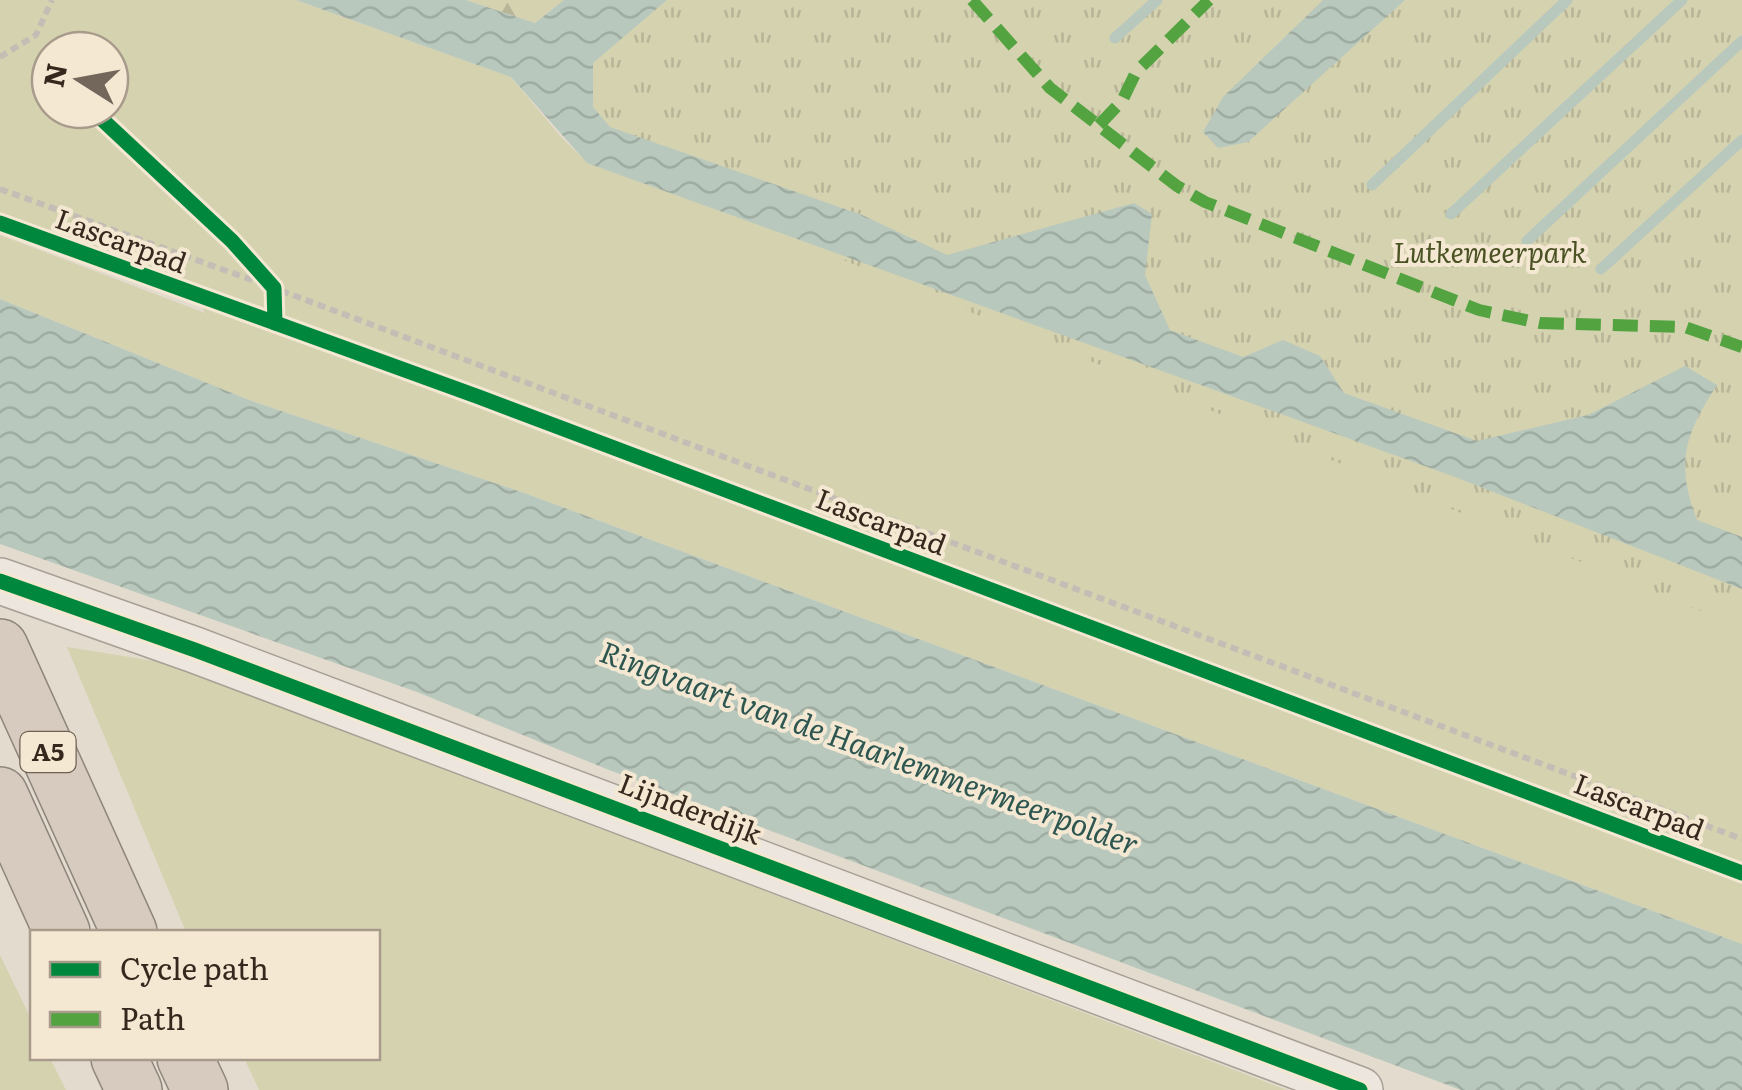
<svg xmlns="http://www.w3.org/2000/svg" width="1742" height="1090" viewBox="0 0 1742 1090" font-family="Literata,serif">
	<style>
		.grass { fill: #d5d2b0; fill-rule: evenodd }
		.forest { fill: url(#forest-firs) }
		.park { fill: url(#park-tufts) }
		.water { fill: url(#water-waves) }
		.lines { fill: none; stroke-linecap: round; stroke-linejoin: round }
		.stream { stroke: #b8c8bd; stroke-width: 11 }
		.tertiary-casing { stroke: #a8a096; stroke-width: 48 }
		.motorway-casing { stroke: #8e867d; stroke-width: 58 }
		.path { stroke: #c4bdb5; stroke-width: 6; stroke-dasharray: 8 5; stroke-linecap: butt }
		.tertiary { stroke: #ece6de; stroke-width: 45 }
		.motorway { stroke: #d6cbbe; stroke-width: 55 }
		.quiet { stroke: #53a341; stroke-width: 12; stroke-dasharray: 25 12; stroke-linecap: butt }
		.cycleway-casing { stroke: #f4e8d3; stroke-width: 21 }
		.cycleway { stroke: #00873e; stroke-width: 15 }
		.labels { text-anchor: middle; stroke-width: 8; stroke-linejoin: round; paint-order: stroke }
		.shield { fill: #f4e8d3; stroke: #706254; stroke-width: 2.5 }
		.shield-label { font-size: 25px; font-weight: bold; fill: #37281e }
		.street-label { font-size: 28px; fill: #37281e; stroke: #f4e8d3 }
		.park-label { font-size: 28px; font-style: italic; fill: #4b5325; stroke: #f4e8d3 }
		.water-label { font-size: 30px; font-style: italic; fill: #2e5650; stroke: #f4e8d3 }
	</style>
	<defs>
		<pattern id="forest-firs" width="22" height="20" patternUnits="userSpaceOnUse" patternTransform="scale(2.5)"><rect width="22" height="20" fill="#d5d2b0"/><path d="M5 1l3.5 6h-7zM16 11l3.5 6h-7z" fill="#b7b497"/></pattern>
		<pattern id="park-tufts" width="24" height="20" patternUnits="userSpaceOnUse" patternTransform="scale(2.5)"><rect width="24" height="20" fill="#d5d2b0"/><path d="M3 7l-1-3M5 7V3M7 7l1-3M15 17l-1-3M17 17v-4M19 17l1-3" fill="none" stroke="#b7b497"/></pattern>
		<pattern id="water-waves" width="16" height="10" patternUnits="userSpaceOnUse" patternTransform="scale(2.5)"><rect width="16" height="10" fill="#b8c8bd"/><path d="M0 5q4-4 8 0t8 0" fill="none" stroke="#9faca2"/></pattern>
	</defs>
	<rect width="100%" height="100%" fill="#e3dbcd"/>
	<g class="grass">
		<path d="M0 0H296L511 77 561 137 588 163 1455 477 1742 590V944L527 494 249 400 0 299V235L205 313 191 285 0 215ZM50 50H110V110H50Z"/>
		<path d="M67 647 167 663 1287 1090H259L244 1058H378V932H186Z"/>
		<path d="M0 955 32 1021V1058H50L66 1090H0Z"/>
	</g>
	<path class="forest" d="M466 0H564L535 23Z"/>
	<path class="park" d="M633 0H1742V628L594 158 586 43Z"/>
	<g class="water">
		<path d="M296 0H466L535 23 564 0H667L593 63V107L610 127 862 215 947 255 1134 203 1152 214 1145 275 1170 330 1243 357 1283 340 1320 356 1344 393 1477 441 1588 415 1685 366 1717 385C1685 434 1675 463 1697 520L1742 537V589L1455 477 587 163 511 77Z"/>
		<path d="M1323 0H1405L1248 142 1218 148 1203 132 1223 97Z"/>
		<path d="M0 299 249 400 527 494 1742 944V1090H1461L609 770 417 692 0 544Z"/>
	</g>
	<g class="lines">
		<g class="stream">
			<path d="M1115 38 1157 0"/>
			<path d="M1372 185 1567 0"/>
			<path d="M1451 214 1682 0"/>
			<path d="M1527 241 1742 41"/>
			<path d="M1601 269 1742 140"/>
		</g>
		<g class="tertiary-casing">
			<path id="tertiary" d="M0 581 195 650 1360 1090"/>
		</g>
		<g class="motorway-casing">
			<g id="motorway">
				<path d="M0 647 129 932"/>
				<path d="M0 795 62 932"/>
				<path d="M119 1058 134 1090"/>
				<path d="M185 1058 200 1090"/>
			</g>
		</g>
		<g class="path">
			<path d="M0 57 36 35 52 0"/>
			<path d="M0 189 274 288 1742 839"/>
		</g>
		<use href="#tertiary" class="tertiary"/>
		<use href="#motorway" class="motorway"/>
		<g class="quiet">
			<path d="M972 0 1050 88 1177 186 1205 202 1479 310 1540 323 1685 327 1742 347"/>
			<path d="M1099 125 1122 101 1136 72 1209 0"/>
		</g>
		<g class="cycleway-casing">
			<g id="cycleway">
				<path d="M92 110 232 241 274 288 275 323"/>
				<path d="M0 223 479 397 1742 873"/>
				<path d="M0 581 195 650 1360 1090"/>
			</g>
		</g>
		<use href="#cycleway" class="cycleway"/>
	</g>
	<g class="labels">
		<rect class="shield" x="20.5" y="732" width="55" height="40" rx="8"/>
		<g class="shield-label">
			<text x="48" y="761">A5</text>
		</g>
		<g class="street-label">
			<text transform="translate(121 241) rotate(20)" y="10">Lascarpad</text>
			<text transform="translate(881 522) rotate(21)" y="10">Lascarpad</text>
			<text transform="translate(1639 807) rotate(21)" y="10">Lascarpad</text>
			<text transform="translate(690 809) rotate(21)" y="10">Lijnderdijk</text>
		</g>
		<g class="park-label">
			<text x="1490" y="263">Lutkemeerpark</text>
		</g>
		<g class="water-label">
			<text transform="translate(869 749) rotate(20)" y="10">Ringvaart van de Haarlemmermeerpolder</text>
		</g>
	</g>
	<rect x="30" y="930" width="350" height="130" fill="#f4e8d3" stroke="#a89b8b" stroke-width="2.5"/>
	<rect x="50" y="962" width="50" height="15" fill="#00873e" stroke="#a89b8b" stroke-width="2.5"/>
	<text x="120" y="980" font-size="30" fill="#37281e">Cycle path</text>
	<rect x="50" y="1012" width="50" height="15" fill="#53a341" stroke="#a89b8b" stroke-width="2.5"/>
	<text x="120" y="1030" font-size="30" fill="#37281e">Path</text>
	<g transform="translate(80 80) rotate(281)"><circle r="48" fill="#f4e8d3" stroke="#a89b8b" stroke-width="2.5"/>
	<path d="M0-8L18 38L0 25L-18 38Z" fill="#73675b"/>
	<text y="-15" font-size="28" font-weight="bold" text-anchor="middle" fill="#37281e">N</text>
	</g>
</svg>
